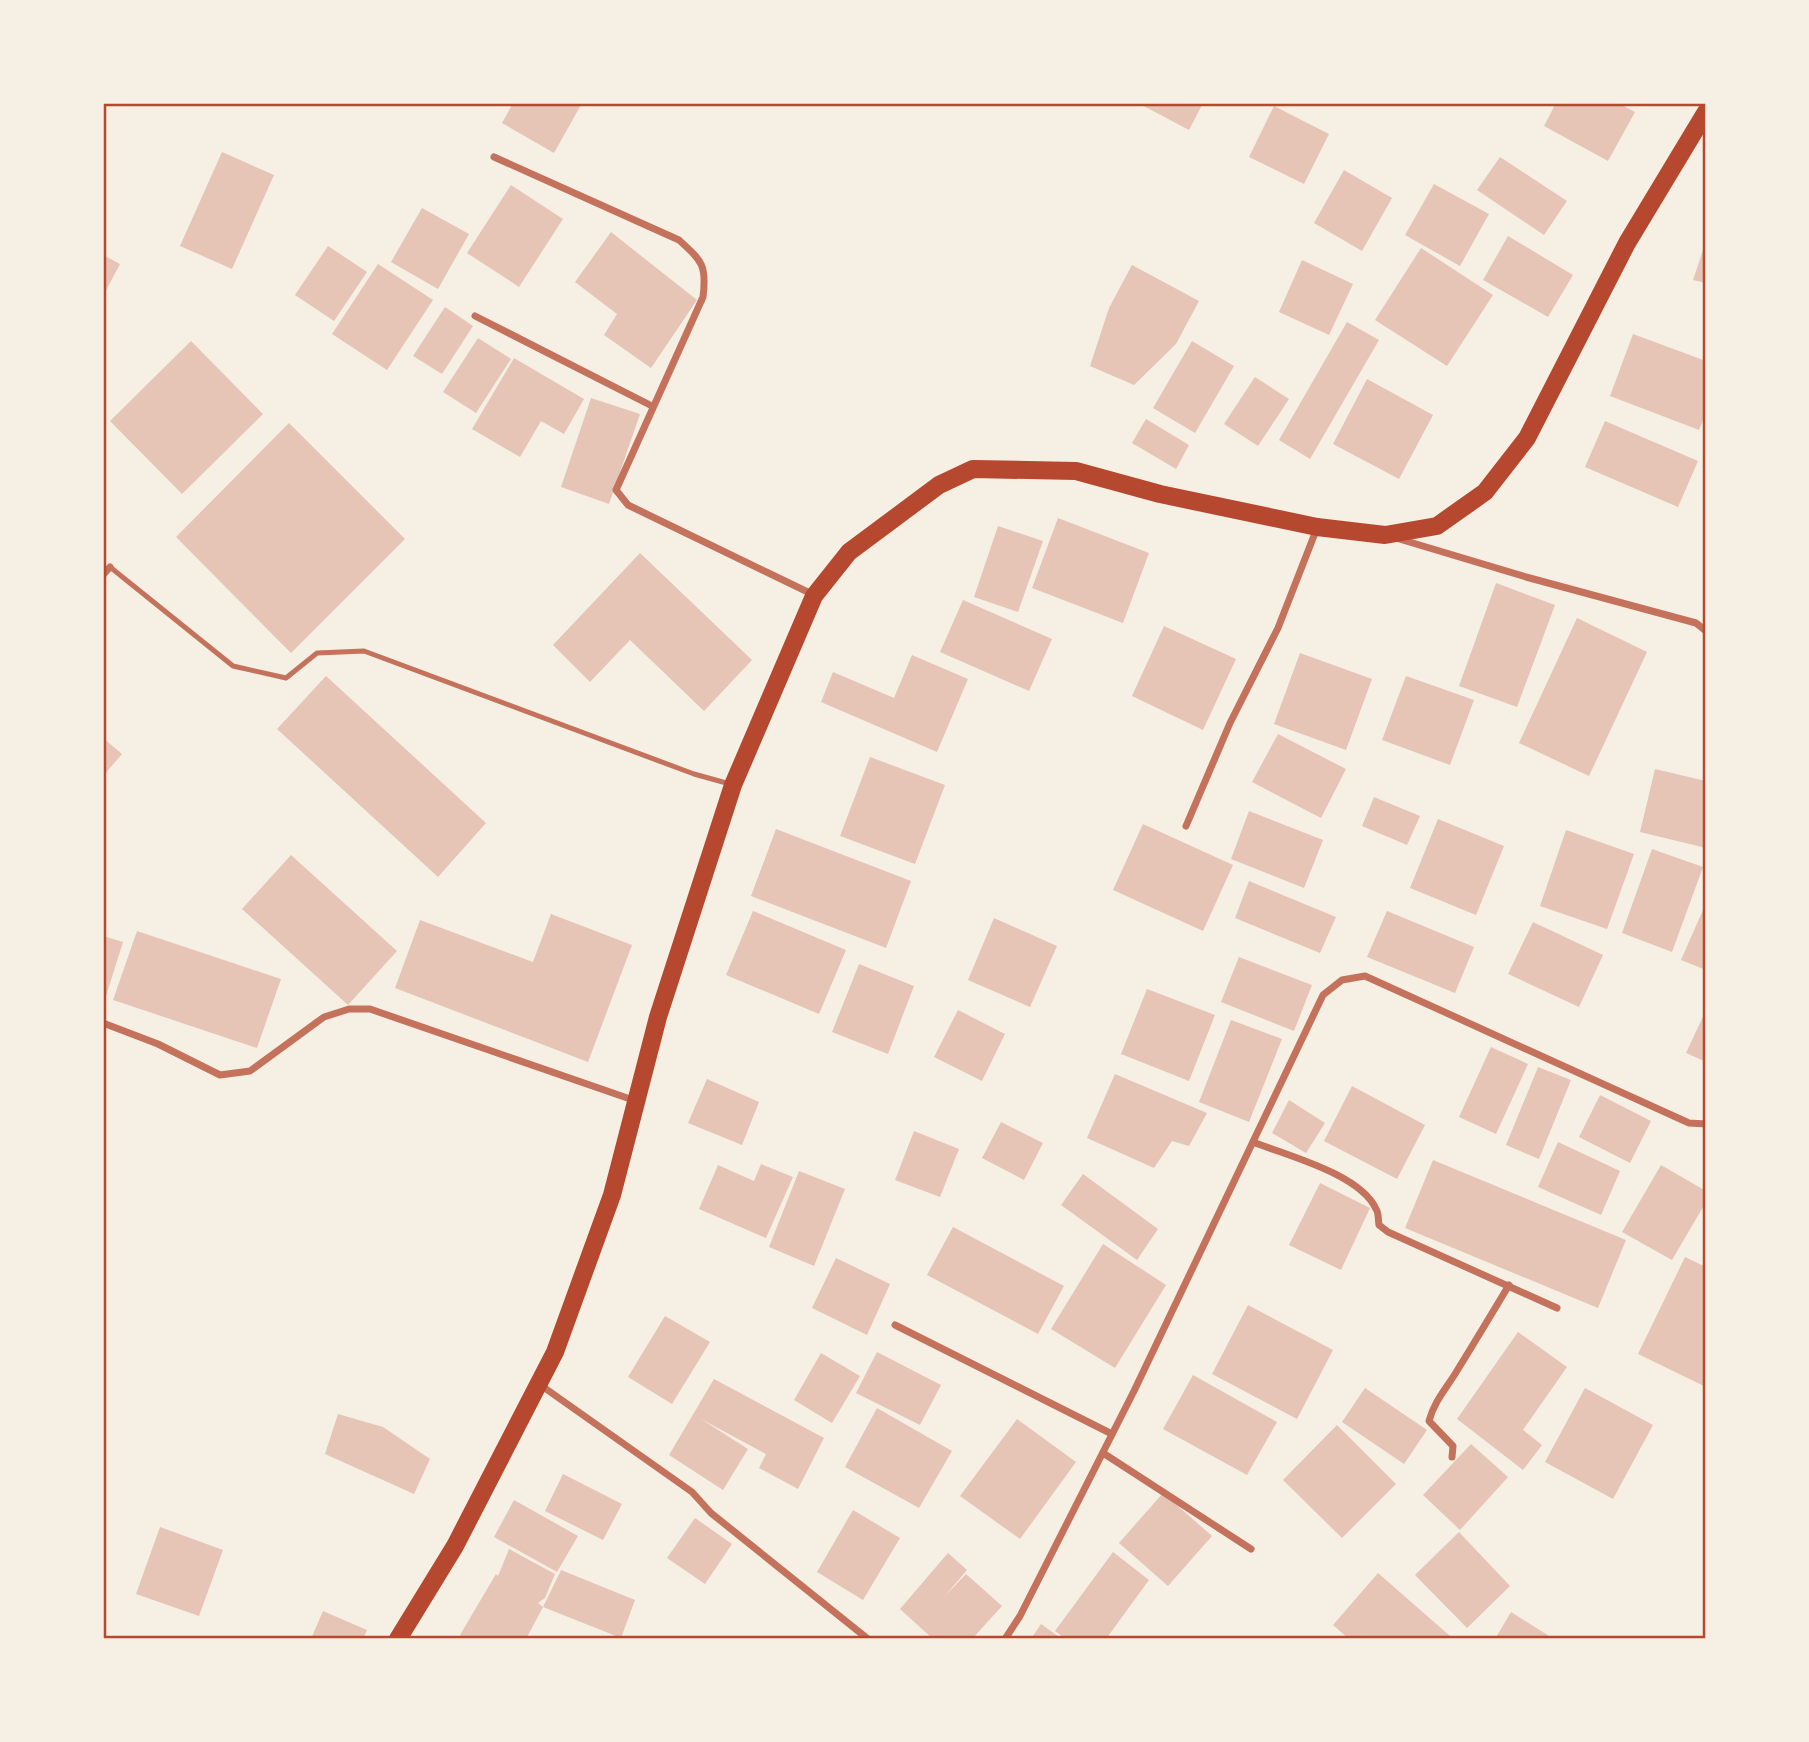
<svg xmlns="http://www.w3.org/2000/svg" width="1809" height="1742" viewBox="0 0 1809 1742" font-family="Ubuntu,sans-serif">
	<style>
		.building { fill: #e6c5b7 }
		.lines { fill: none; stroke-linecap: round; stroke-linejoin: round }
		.service { stroke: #c5725c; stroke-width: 5 }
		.minor { stroke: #c5725c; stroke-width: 7 }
		.primary { stroke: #b5482f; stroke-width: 18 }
		.neatline { fill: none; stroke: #b5482f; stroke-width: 2.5 }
	</style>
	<rect width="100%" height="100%" fill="#f6efe4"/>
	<g class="building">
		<path d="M513 103H582L554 153 502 123Z"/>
		<path d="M1138 103H1203L1189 130Z"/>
		<path d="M1556 103H1618L1635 112 1608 161 1544 126Z"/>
		<path d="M1274 106 1329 134 1304 184 1249 157Z"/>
		<path d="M222 152 274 175 232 269 180 246Z"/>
		<path d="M1500 157 1567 201 1544 235 1477 190Z"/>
		<path d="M1344 170 1392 198 1362 251 1314 223Z"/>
		<path d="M1434 184 1489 214 1460 266 1405 235Z"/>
		<path d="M511 185 563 219 519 287 467 253Z"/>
		<path d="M422 208 469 234 438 289 391 262Z"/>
		<path d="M611 232 697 300 651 368 604 335 617 314 575 282Z"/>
		<path d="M1508 236 1573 275 1548 317 1483 280Z"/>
		<path d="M1706 241V283L1693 280Z"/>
		<path d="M328 246 367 272 334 321 295 295Z"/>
		<path d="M1421 248 1493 295 1447 366 1375 320Z"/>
		<path d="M103 255 120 264 103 296Z"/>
		<path d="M1302 260 1353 284 1329 335 1279 312Z"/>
		<path d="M378 264 433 300 387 370 332 334Z"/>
		<path d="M1132 265 1199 301 1176 344 1134 385 1090 366 1109 308Z"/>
		<path d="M445 307 473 326 442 374 413 356Z"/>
		<path d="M1347 322 1379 340 1310 459 1279 440Z"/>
		<path d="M1633 334 1706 361V413L1699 430 1610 396Z"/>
		<path d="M478 338 511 359 476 413 443 392Z"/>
		<path d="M191 341 263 414 182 494 110 421Z"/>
		<path d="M1192 341 1234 366 1195 433 1153 408Z"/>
		<path d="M514 358 584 399 564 434 541 421 520 457 472 429Z"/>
		<path d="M1255 377 1289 399 1258 446 1224 424Z"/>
		<path d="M1367 379 1433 415 1399 479 1333 444Z"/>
		<path d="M591 398 640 414 609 504 561 487Z"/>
		<path d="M1146 419 1189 445 1176 469 1132 443Z"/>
		<path d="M1605 421 1698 461 1678 507 1585 467Z"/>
		<path d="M289 423 405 539 291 653 176 537Z"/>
		<path d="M1058 518 1149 553 1123 623 1032 588Z"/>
		<path d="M998 526 1043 541 1018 612 974 597Z"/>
		<path d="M640 553 752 660 704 711 630 640 590 682 553 645Z"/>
		<path d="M1496 583 1555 605 1517 707 1459 686Z"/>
		<path d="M963 600 1052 639 1029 691 940 652Z"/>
		<path d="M1577 618 1647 652 1589 776 1519 743Z"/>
		<path d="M1164 626 1236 659 1203 730 1132 696Z"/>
		<path d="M1300 653 1372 679 1346 750 1274 724Z"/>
		<path d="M912 655 968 679 937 752 821 702 833 672 894 698Z"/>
		<path d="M326 676 486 823 438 877 277 729Z"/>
		<path d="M1406 676 1474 700 1450 765 1382 740Z"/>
		<path d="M1278 734 1346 769 1321 818 1252 782Z"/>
		<path d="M103 738 122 754 103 776Z"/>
		<path d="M870 757 945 785 915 864 840 836Z"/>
		<path d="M1655 769 1706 781V848L1640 832Z"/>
		<path d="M1374 797 1420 816 1407 845 1362 826Z"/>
		<path d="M1249 811 1323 840 1304 888 1231 859Z"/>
		<path d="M1438 819 1504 846 1476 915 1410 888Z"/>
		<path d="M1143 824 1233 865 1203 931 1113 890Z"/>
		<path d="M776 829 911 881 886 948 751 896Z"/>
		<path d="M1566 830 1634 854 1607 929 1540 906Z"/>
		<path d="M1652 849 1703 867 1672 952 1622 933Z"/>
		<path d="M291 855 397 951 348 1005 242 909Z"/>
		<path d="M1249 881 1336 917 1320 953 1235 918Z"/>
		<path d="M1706 903V970L1681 960Z"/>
		<path d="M753 911 846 950 819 1014 726 975Z"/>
		<path d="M1387 911 1474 947 1455 993 1367 957Z"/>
		<path d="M551 914 632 945 588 1062 395 988 420 920 533 962Z"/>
		<path d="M994 918 1057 946 1030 1007 968 980Z"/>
		<path d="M1533 922 1603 955 1579 1007 1508 974Z"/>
		<path d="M137 931 281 979 257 1048 113 1000Z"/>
		<path d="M103 936 123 942 106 996 103 995Z"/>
		<path d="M1239 957 1312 985 1294 1031 1221 1002Z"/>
		<path d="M859 964 914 986 888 1054 832 1032Z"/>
		<path d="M1147 989 1215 1015 1189 1081 1121 1054Z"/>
		<path d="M958 1010 1005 1034 982 1081 934 1057Z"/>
		<path d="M1706 1010V1062L1686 1053Z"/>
		<path d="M1231 1020 1282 1039 1249 1122 1199 1102Z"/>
		<path d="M1491 1047 1528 1064 1496 1134 1459 1117Z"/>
		<path d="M1538 1067 1571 1080 1539 1159 1506 1145Z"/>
		<path d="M1115 1074 1207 1113 1189 1146 1172 1141 1154 1168 1087 1138Z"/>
		<path d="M707 1079 759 1102 742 1145 688 1123Z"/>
		<path d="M1352 1086 1425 1125 1397 1179 1324 1141Z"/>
		<path d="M1600 1095 1651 1121 1630 1163 1579 1137Z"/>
		<path d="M1289 1100 1325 1123 1306 1153 1272 1133Z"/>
		<path d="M1001 1122 1043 1143 1024 1180 982 1158Z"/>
		<path d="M914 1131 959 1149 940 1197 895 1180Z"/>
		<path d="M1558 1142 1620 1171 1601 1215 1538 1187Z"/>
		<path d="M1433 1160 1626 1240 1598 1308 1405 1228Z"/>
		<path d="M761 1164 793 1177 766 1238 699 1209 718 1165 754 1181Z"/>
		<path d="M1661 1165 1706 1191V1202L1672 1260 1622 1232Z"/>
		<path d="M799 1171 845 1189 814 1266 769 1247Z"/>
		<path d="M1083 1174 1158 1229 1137 1260 1061 1205Z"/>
		<path d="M1320 1183 1370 1208 1341 1270 1289 1245Z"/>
		<path d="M953 1227 1064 1286 1038 1334 927 1275Z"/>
		<path d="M1103 1244 1166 1285 1115 1368 1051 1329Z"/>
		<path d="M1685 1257 1706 1267V1387L1638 1354Z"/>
		<path d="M836 1258 890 1284 867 1335 812 1308Z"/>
		<path d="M1248 1305 1333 1350 1297 1419 1212 1374Z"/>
		<path d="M665 1316 710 1342 672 1404 628 1377Z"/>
		<path d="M1518 1332 1567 1367 1523 1430 1542 1445 1523 1470 1457 1419Z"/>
		<path d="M877 1352 941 1385 920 1425 856 1393Z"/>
		<path d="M821 1353 860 1376 832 1423 794 1400Z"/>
		<path d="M1193 1375 1277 1422 1247 1475 1163 1429Z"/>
		<path d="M714 1379 824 1438 798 1489 759 1468 766 1454 701 1419 748 1449 723 1490 669 1455Z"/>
		<path d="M1365 1388 1427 1430 1404 1464 1342 1422Z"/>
		<path d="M1585 1388 1653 1425 1613 1499 1545 1462Z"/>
		<path d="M877 1408 952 1451 919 1508 845 1467Z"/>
		<path d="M338 1414 383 1427 430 1459 414 1494 325 1454Z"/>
		<path d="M1017 1419 1076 1462 1020 1539 960 1496Z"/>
		<path d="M1337 1425 1396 1484 1342 1538 1283 1480Z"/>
		<path d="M1471 1444 1508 1477 1460 1530 1423 1495Z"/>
		<path d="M563 1474 622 1504 603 1540 545 1511Z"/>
		<path d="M1163 1493 1212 1536 1168 1586 1119 1543Z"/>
		<path d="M514 1500 578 1536 557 1572 494 1537Z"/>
		<path d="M853 1510 900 1538 863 1600 817 1572Z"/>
		<path d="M695 1518 732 1544 705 1584 667 1558Z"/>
		<path d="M160 1527 223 1550 199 1616 136 1594Z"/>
		<path d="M1459 1532 1510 1586 1467 1628 1415 1575Z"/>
		<path d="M509 1549 555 1574 545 1598 538 1603 543 1607 561 1570 635 1600 621 1638 543 1607 526 1639H466L460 1635 496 1574 498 1576Z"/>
		<path d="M1113 1552 1149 1580 1106 1639H1066L1055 1631Z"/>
		<path d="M948 1553 967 1570 944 1597 966 1574 1002 1606 972 1639H933L900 1609Z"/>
		<path d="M1378 1573 1450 1636 1448 1639H1349L1333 1625Z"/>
		<path d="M323 1611 367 1630 363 1639H311Z"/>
		<path d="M1511 1612 1554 1639H1495Z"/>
		<path d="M1041 1624 1062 1639H1031Z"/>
	</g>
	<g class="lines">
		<path class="service" d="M110 567 233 666 286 678 317 653 364 651 694 774 730 784"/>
		<g class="minor">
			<path d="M494 157 679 240C702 261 707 265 703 297L616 490 628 505 814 595"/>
			<path d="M475 316 652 406"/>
			<path d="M1396 538 1526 577 1696 623 1706 631"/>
			<path d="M103 575 110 567"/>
			<path d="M1186 826 1230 723 1278 628 1317 528"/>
			<path d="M103 1023 158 1044 220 1075 250 1071 324 1017 349 1009H370L636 1101"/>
			<path d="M1253 1142C1288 1156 1360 1174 1376 1209 1379 1213 1378 1220 1379 1225L1388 1232 1557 1308"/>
			<path d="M895 1325 1112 1434"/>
			<path d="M539 1384 692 1492 711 1513 868 1639"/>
			<path d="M1103 1453 1251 1549"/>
			<path d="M1452 1457 1453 1446 1429 1421C1434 1402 1445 1390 1455 1374 1473 1345 1491 1315 1509 1285"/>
			<path d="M1005 1639 1020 1616 1134 1391 1323 995 1342 980 1365 976 1689 1123 1706 1124"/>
		</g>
		<path class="primary" d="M398 1639 455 1546 555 1352 612 1195 658 1017 733 785 814 596 849 552 939 485 973 469 1076 471 1160 494 1317 527 1385 535 1437 526 1485 492 1527 438 1627 243 1706 112"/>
	</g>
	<rect width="1809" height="1742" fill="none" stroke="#f6efe4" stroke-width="210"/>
	<rect x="105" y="105" width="1599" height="1532" class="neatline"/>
</svg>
